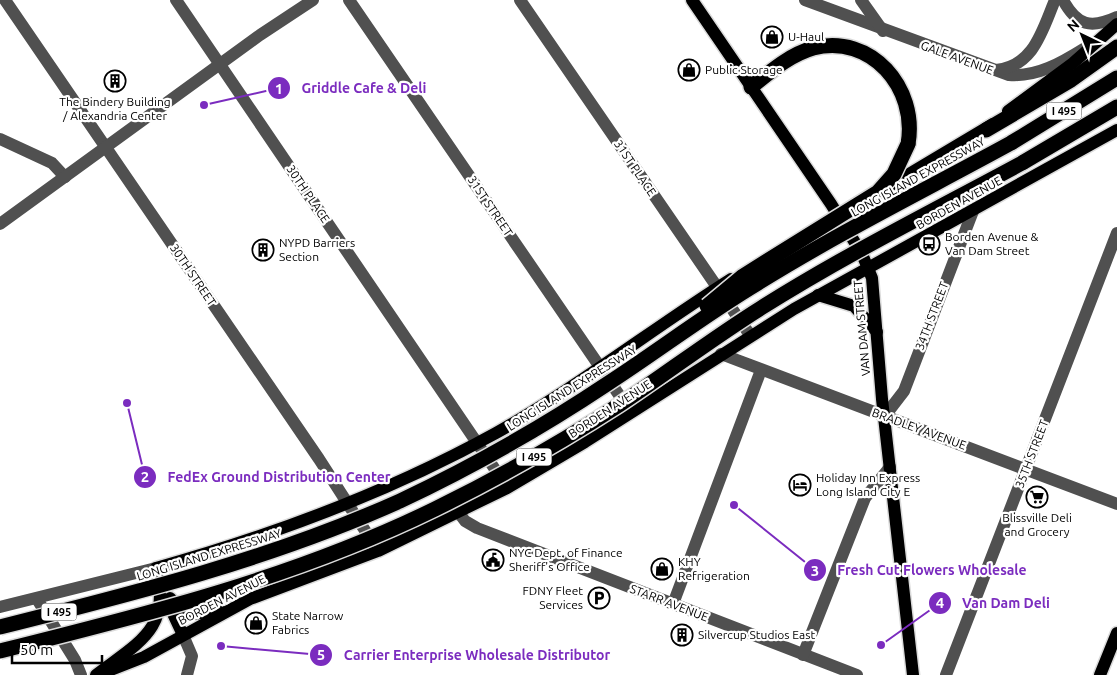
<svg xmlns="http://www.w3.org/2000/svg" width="1117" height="675" viewBox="0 0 1117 675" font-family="Ubuntu,sans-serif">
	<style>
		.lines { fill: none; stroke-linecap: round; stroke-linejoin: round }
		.major-casing { stroke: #dbdbdb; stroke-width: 15 }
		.highway-casing { stroke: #dbdbdb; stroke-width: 18 }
		.minor { stroke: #505050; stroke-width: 12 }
		.major { stroke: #000; stroke-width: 12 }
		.highway { stroke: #000; stroke-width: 15 }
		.highway-bridge-casing { stroke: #dbdbdb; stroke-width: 18; stroke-linecap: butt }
		.highway-bridge { stroke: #000; stroke-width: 15 }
		.labels { text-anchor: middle; stroke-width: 4.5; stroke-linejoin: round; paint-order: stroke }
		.shield { fill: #fff; stroke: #4c4c4c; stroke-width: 1 }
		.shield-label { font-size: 11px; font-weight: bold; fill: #000 }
		.poi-label { font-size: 12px; fill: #000; stroke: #fff; text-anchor: start }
		.street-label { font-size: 12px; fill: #000; stroke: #fff }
		.leader { fill: none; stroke: #7b2cbf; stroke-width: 2 }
		.callout-dot { fill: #7b2cbf; stroke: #fff; stroke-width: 2 }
		.mark-label { font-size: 15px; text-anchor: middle; font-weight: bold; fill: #fff }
		.callout-label { font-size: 14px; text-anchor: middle; font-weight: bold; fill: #7b2cbf; stroke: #fff; stroke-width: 4.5; stroke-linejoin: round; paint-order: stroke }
	</style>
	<rect width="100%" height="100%" fill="#fff"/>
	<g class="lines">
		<g class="major-casing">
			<g id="major">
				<path d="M692 0 831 204 862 254 872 278 882 399 913 675"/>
				<path d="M1008 111 1073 63 1117 24"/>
				<path d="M884 189 993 124"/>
				<path d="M818 295 854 306 877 332"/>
				<path d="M170 598 187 615 220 610"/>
				<path d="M168 603 183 635"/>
				<path d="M108 671 144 657 250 599 378 551 507 488 585 442 794 309 1117 130"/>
				<path d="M96 675C139 642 172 629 156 568 274 535 389 492 496 433 578 387 652 329 731 279"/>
				<path d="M1100 675 1117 633"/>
			</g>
		</g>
		<g class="highway-casing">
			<g id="highway">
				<path d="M751 87C770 72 789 55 813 48 871 33 918 88 908 144"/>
				<path d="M986 130 1071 80 1117 47"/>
				<path d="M1011 143 1117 78"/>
				<path d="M1022 163 1117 107"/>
			</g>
		</g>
		<g class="minor">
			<path d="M5 0 319 459 375 546"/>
			<path d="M176 0 505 484"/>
			<path d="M349 0 628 408"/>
			<path d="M520 0 750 335"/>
			<path d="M805 0 1009 75C1037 77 1061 63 1085 48"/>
			<path d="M861 0 883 31"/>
			<path d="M1063 0C1077 26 1091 29 1117 17"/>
			<path d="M996 70C1034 66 1042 31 1055 0"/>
			<path d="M0 139 52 163 65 177"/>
			<path d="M0 224 260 35 313 0"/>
			<path d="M721 354 1117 504"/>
			<path d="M884 417 904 391 973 211"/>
			<path d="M459 513 465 521 477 528 857 675"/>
			<path d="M37 599 75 660 81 675"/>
			<path d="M673 604 761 370"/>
			<path d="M0 607 156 568"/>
			<path d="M183 635 192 656 187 675"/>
			<path d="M803 655 865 498 890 467"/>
			<path d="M946 675 1117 233"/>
		</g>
		<use href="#major" class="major"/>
		<use href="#highway" class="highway"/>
		<g class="highway-bridge-casing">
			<g id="highway-bridge">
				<path d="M707 306 743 276 878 192 894 174 908 144"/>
				<path d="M0 627C136 593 271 559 400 501 472 467 541 428 607 384 658 351 706 314 758 283 840 232 927 189 1011 143"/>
				<path d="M0 651C149 614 296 577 435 509 498 478 560 443 619 405 667 373 713 338 761 308 845 255 935 210 1022 163"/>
			</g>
		</g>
		<use href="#highway-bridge" class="highway-bridge"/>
	</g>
	<defs>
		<g id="shop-ring" transform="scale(1.125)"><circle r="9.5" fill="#fff" stroke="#000" stroke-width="1.5"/><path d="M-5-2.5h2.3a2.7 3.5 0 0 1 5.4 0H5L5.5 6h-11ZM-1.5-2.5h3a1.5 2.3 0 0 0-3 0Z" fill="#000"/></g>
		<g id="building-ring" transform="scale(1.125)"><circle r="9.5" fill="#fff" stroke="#000" stroke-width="1.5"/><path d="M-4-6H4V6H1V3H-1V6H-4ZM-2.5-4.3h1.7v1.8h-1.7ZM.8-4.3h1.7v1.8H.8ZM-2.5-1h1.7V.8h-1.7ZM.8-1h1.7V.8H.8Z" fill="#000"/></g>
		<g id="bus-ring" transform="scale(1.125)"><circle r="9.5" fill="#fff" stroke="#000" stroke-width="1.5"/><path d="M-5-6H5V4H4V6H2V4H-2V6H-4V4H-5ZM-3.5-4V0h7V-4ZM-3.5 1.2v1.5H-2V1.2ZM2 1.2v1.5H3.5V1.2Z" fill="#000"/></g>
		<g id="hotel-ring" transform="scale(1.125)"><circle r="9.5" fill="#fff" stroke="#000" stroke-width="1.5"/><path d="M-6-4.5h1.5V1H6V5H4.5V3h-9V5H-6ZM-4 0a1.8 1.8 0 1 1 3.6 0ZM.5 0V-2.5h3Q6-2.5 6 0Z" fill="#000"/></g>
		<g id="supermarket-ring" transform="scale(1.125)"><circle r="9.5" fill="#fff" stroke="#000" stroke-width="1.5"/><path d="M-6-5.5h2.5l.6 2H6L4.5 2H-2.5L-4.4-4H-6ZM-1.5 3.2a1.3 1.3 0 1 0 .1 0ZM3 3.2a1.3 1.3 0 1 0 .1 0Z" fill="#000"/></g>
		<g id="civic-ring" transform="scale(1.125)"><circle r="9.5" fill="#fff" stroke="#000" stroke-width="1.5"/><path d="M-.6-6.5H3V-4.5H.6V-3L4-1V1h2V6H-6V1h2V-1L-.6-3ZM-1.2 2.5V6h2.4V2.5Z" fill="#000"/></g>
		<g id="parking-ring" transform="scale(1.125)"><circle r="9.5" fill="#fff" stroke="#000" stroke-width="1.5"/><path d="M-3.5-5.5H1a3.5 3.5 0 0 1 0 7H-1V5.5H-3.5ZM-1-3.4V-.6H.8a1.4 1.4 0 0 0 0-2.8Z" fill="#000"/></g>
	</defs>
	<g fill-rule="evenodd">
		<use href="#shop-ring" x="772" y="37"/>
		<use href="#shop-ring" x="689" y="70"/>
		<use href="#building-ring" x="115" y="81"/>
		<use href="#bus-ring" x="929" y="244"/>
		<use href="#building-ring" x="263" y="250"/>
		<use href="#hotel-ring" x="800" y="485"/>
		<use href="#supermarket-ring" x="1037" y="497"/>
		<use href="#civic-ring" x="493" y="560"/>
		<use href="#shop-ring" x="662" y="569"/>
		<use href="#parking-ring" x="599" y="598"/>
		<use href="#shop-ring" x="256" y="623"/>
		<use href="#building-ring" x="682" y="635"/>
	</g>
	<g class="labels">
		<g class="shield">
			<rect x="1046.5" y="102.5" width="35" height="17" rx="4"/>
			<rect x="516.5" y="448.5" width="35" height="17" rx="4"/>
			<rect x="41.5" y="603.5" width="35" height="17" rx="4"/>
		</g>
		<g class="shield-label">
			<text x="1064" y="115">I 495</text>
			<text x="534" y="461">I 495</text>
			<text x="59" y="616">I 495</text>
		</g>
		<g class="poi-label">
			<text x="788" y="41">U-Haul</text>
			<text x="705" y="74">Public Storage</text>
			<text x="115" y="106" text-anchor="middle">The Bindery Building<tspan x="115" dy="14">/ Alexandria Center</tspan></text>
			<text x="945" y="241">Borden Avenue &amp;<tspan x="945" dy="14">Van Dam Street</tspan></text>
			<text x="279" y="247">NYPD Barriers<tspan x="279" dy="14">Section</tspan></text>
			<text x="816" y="482">Holiday Inn Express<tspan x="816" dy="14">Long Island City E</tspan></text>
			<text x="1037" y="522" text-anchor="middle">Blissville Deli<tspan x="1037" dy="14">and Grocery</tspan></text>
			<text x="509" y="557">NYC Dept. of Finance<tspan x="509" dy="14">Sheriff's Office</tspan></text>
			<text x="678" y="566">KHY<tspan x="678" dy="14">Refrigeration</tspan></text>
			<text x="583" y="595" text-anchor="end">FDNY Fleet<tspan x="583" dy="14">Services</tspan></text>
			<text x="272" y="620">State Narrow<tspan x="272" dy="14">Fabrics</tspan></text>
			<text x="698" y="639">Silvercup Studios East</text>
		</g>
		<g class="street-label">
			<text transform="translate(957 58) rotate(20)" y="4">GALE AVENUE</text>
			<text transform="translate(635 168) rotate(56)" y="4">31ST PLACE</text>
			<text transform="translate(918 177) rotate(-29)" y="4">LONG ISLAND EXPRESSWAY</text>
			<text transform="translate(308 194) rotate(56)" y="4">30TH PLACE</text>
			<text transform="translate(959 203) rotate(-29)" y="4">BORDEN AVENUE</text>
			<text transform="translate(490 206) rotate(56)" y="4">31ST STREET</text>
			<text transform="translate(193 275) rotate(56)" y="4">30TH STREET</text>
			<text transform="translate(932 316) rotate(-69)" y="4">34TH STREET</text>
			<text transform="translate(862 328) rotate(-95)" y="4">VAN DAM STREET</text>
			<text transform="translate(572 388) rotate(-32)" y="4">LONG ISLAND EXPRESSWAY</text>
			<text transform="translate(610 409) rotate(-33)" y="4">BORDEN AVENUE</text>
			<text transform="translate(919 429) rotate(20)" y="4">BRADLEY AVENUE</text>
			<text transform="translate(1032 454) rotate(-69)" y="4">35TH STREET</text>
			<text transform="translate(209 555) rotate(-17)" y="4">LONG ISLAND EXPRESSWAY</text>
			<text transform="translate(222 600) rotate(-27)" y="4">BORDEN AVENUE</text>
			<text transform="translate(669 603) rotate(21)" y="4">STARR AVENUE</text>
		</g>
	</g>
	<path class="leader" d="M204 105L279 88M127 403L145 477M734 505L815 570M881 645L940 603M221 646L321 655"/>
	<g class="callout-dot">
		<circle cx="204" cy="105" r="5"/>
		<circle cx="127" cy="403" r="5"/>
		<circle cx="734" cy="505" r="5"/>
		<circle cx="881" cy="645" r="5"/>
		<circle cx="221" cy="646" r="5"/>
		<circle cx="279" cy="88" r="12"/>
		<circle cx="145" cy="477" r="12"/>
		<circle cx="815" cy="570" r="12"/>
		<circle cx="940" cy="603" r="12"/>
		<circle cx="321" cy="655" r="12"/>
	</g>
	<g class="mark-label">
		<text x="279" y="94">1</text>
		<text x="145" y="482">2</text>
		<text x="815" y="576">3</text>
		<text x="940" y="608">4</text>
		<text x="321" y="660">5</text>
	</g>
	<g class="callout-label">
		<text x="364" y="93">Griddle Cafe &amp; Deli</text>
		<text x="279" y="482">FedEx Ground Distribution Center</text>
		<text x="932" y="575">Fresh Cut Flowers Wholesale</text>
		<text x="1006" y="608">Van Dam Deli</text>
		<text x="477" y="660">Carrier Enterprise Wholesale Distributor</text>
	</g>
	<g transform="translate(1082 35) rotate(317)" stroke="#ffffff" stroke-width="4" paint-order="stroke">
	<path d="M0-4L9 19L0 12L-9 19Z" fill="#000000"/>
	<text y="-8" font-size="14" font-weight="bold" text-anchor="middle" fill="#000000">N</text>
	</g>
	<path d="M12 655v8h90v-8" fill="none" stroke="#000000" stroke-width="2.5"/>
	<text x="20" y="655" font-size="15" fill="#000000" stroke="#ffffff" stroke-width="4" paint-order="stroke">50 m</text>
</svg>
